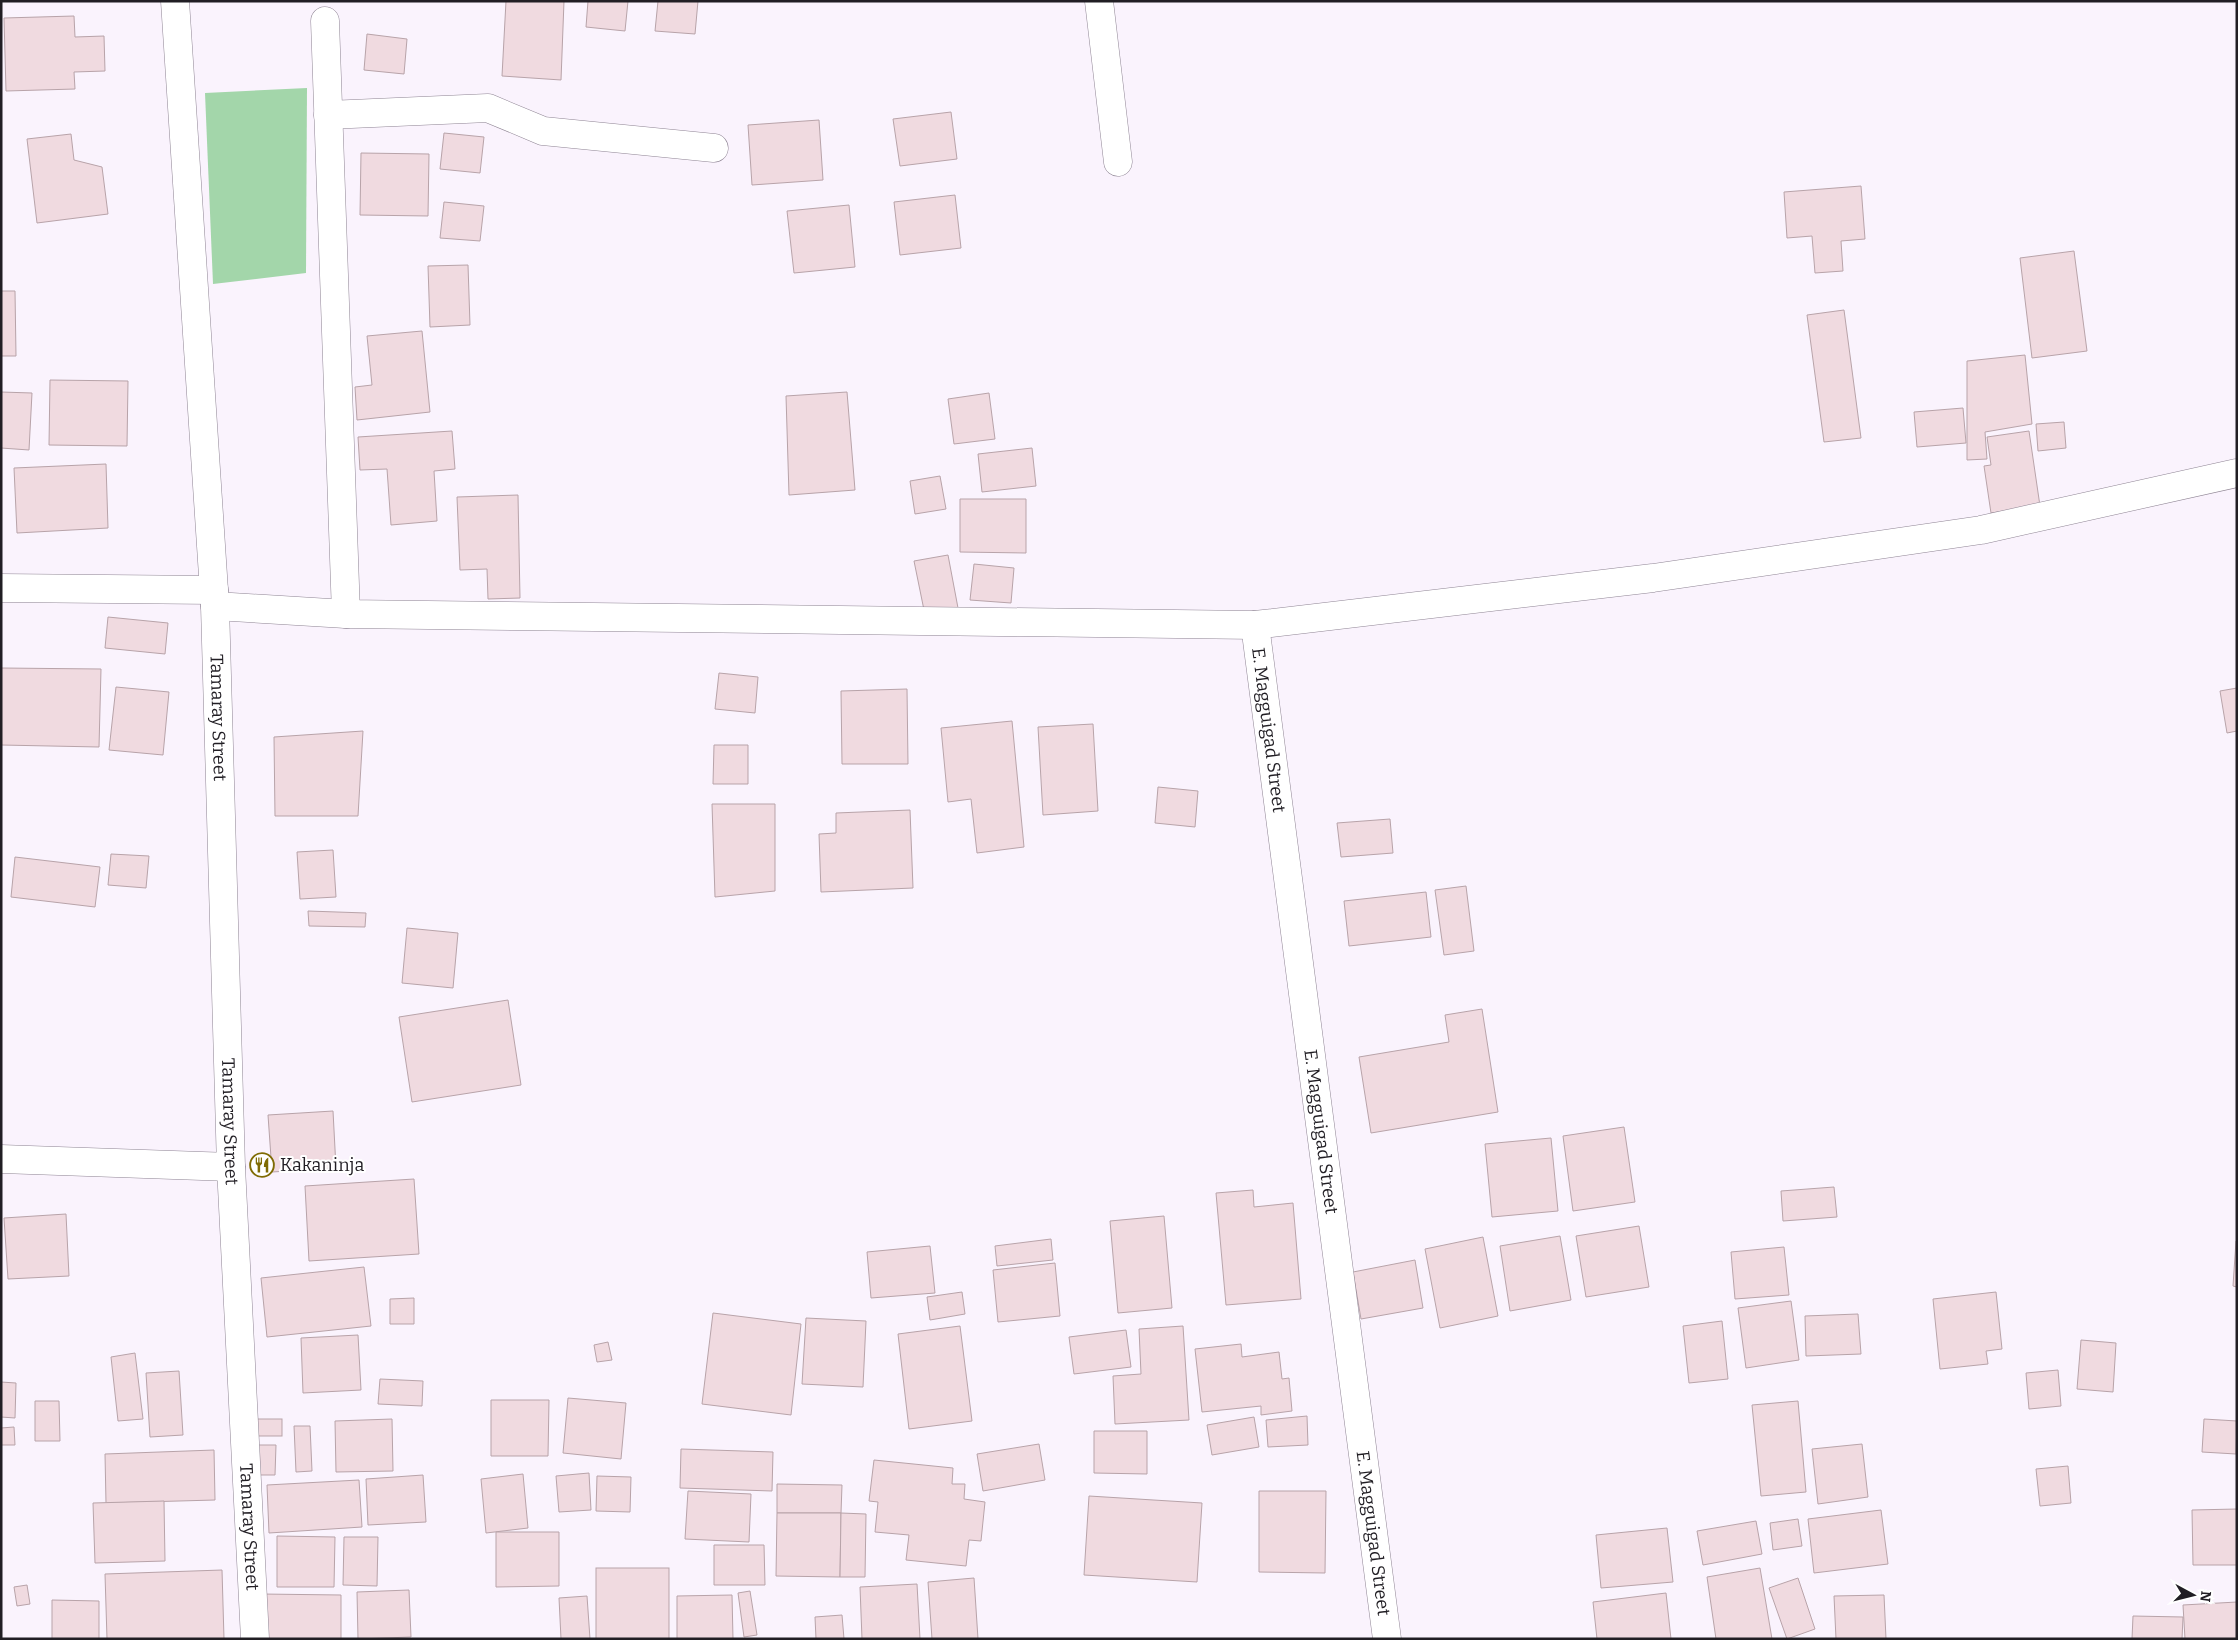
<svg xmlns="http://www.w3.org/2000/svg" width="2238" height="1640" viewBox="0 0 2238 1640" font-family="Bitter,serif">
	<style>
		.green { fill: #a3d6aa }
		.building { fill: #f0dae0; stroke: #b8a3a9 }
		.lines { fill: none; stroke-linecap: round; stroke-linejoin: round }
		.street-casing { stroke: #8f8594; stroke-width: 29 }
		.street { stroke: #fff; stroke-width: 28 }
		.labels { text-anchor: middle; stroke-width: 4; stroke-linejoin: round; paint-order: stroke }
		.street-label { font-size: 18px; fill: #211e24; stroke: #fff }
		.poi-label { font-size: 18px; fill: #211e24; stroke: #fff; text-anchor: start }
	</style>
	<rect width="100%" height="100%" fill="#faf3fd"/>
	<path class="green" d="M307 88 306 273 213 284 205 93Z"/>
	<g class="building">
		<path d="M506 1H564L561 80 502 76Z"/>
		<path d="M588 1H628L625 31 586 27Z"/>
		<path d="M658 1H698L695 34 655 31Z"/>
		<path d="M74 16 75 37 104 36 105 71 74 72 75 89 6 91 4 18Z"/>
		<path d="M367 34 407 39 404 74 364 70Z"/>
		<path d="M951 112 957 159 900 166 893 119Z"/>
		<path d="M819 120 823 180 752 185 748 125Z"/>
		<path d="M444 133 484 137 480 173 440 169Z"/>
		<path d="M71 134 74 160 102 167 108 214 37 223 27 139Z"/>
		<path d="M361 153 429 154 428 216 360 215Z"/>
		<path d="M1861 186 1865 239 1841 241 1843 271 1815 273 1812 236 1787 238 1784 192Z"/>
		<path d="M955 195 961 248 900 255 894 202Z"/>
		<path d="M444 202 484 206 480 241 440 238Z"/>
		<path d="M849 205 855 267 794 273 787 211Z"/>
		<path d="M2074 251 2087 351 2032 358 2020 258Z"/>
		<path d="M468 265 470 325 430 327 428 266Z"/>
		<path d="M1 291H15L16 356H1Z"/>
		<path d="M1844 310 1861 438 1824 442 1807 315Z"/>
		<path d="M422 331 430 412 357 420 355 387 372 385 367 336Z"/>
		<path d="M2025 355 2032 424 1985 432 1987 459 1967 460V361Z"/>
		<path d="M50 380 128 381 127 446 49 445Z"/>
		<path d="M1 392 32 393 29 450 1 448Z"/>
		<path d="M847 392 855 490 789 495 786 396Z"/>
		<path d="M989 393 995 439 954 444 948 399Z"/>
		<path d="M1963 408 1966 443 1917 447 1914 412Z"/>
		<path d="M2064 422 2066 448 2038 451 2036 424Z"/>
		<path d="M452 431 455 469 434 471 437 521 391 525 387 469 360 470 358 437Z"/>
		<path d="M2029 431 2040 506 1991 513 1984 466 1991 465 1987 437Z"/>
		<path d="M1032 448 1036 486 982 492 978 454Z"/>
		<path d="M106 464 108 528 17 533 14 468Z"/>
		<path d="M940 476 946 509 915 514 910 481Z"/>
		<path d="M518 495 520 598 488 599 487 569 460 570 457 497Z"/>
		<path d="M960 499H1026V553L960 552Z"/>
		<path d="M948 555 958 608 925 615 914 561Z"/>
		<path d="M974 564 1014 568 1011 603 970 600Z"/>
		<path d="M108 617 168 623 165 654 105 648Z"/>
		<path d="M1 668 101 669 99 747 1 745Z"/>
		<path d="M719 673 758 677 755 713 715 709Z"/>
		<path d="M116 687 169 692 163 755 109 750Z"/>
		<path d="M2237 688V731L2227 733 2220 691Z"/>
		<path d="M907 689 908 764H842L841 691Z"/>
		<path d="M1012 721 1024 847 977 853 971 799 948 802 941 728Z"/>
		<path d="M1093 724 1098 811 1043 815 1038 727Z"/>
		<path d="M363 731 358 816H275L274 737Z"/>
		<path d="M714 745H748V784H713Z"/>
		<path d="M1158 787 1198 791 1195 827 1155 823Z"/>
		<path d="M712 804H775V891L715 897Z"/>
		<path d="M910 810 913 888 821 892 819 834 836 833V813Z"/>
		<path d="M1390 819 1393 853 1341 857 1337 823Z"/>
		<path d="M333 850 336 897 300 899 297 852Z"/>
		<path d="M111 854 149 856 146 888 108 885Z"/>
		<path d="M15 857 100 867 95 907 11 897Z"/>
		<path d="M1466 886 1474 951 1444 955 1435 890Z"/>
		<path d="M1426 892 1431 937 1349 946 1344 901Z"/>
		<path d="M308 911 366 913 365 927 309 926Z"/>
		<path d="M407 928 458 933 453 988 402 983Z"/>
		<path d="M508 1000 521 1085 412 1102 399 1017Z"/>
		<path d="M1482 1009 1498 1112 1371 1133 1359 1057 1449 1042 1445 1015Z"/>
		<path d="M333 1111 336 1168 272 1172 268 1115Z"/>
		<path d="M1624 1127 1635 1202 1573 1211 1563 1136Z"/>
		<path d="M1551 1138 1558 1211 1492 1217 1485 1144Z"/>
		<path d="M414 1179 419 1254 309 1261 305 1186Z"/>
		<path d="M1834 1187 1837 1217 1783 1221 1781 1191Z"/>
		<path d="M1253 1190 1254 1207 1293 1203 1301 1299 1226 1305 1216 1193Z"/>
		<path d="M66 1214 69 1276 8 1279 4 1218Z"/>
		<path d="M1164 1216 1172 1308 1118 1313 1110 1221Z"/>
		<path d="M1639 1226 1649 1287 1586 1297 1576 1236Z"/>
		<path d="M1560 1236 1571 1300 1510 1311 1500 1246Z"/>
		<path d="M1483 1237 1498 1316 1440 1328 1425 1249Z"/>
		<path d="M1051 1239 1053 1260 997 1266 995 1246Z"/>
		<path d="M2236 1241H2237V1287L2233 1286Z"/>
		<path d="M930 1246 935 1293 871 1298 867 1252Z"/>
		<path d="M1784 1247 1789 1295 1735 1299 1731 1252Z"/>
		<path d="M1415 1260 1423 1308 1361 1319 1353 1272Z"/>
		<path d="M1055 1263 1060 1316 998 1322 993 1270Z"/>
		<path d="M364 1267 371 1326 267 1337 261 1278Z"/>
		<path d="M962 1292 965 1314 930 1320 927 1297Z"/>
		<path d="M1996 1292 2002 1349 1986 1351 1988 1364 1940 1369 1933 1299Z"/>
		<path d="M414 1298V1324H390V1299Z"/>
		<path d="M1791 1301 1799 1360 1746 1368 1738 1308Z"/>
		<path d="M713 1313 801 1324 791 1415 702 1404Z"/>
		<path d="M1858 1314 1861 1354 1806 1356 1805 1316Z"/>
		<path d="M806 1318 866 1321 863 1387 802 1384Z"/>
		<path d="M1722 1321 1728 1379 1689 1383 1683 1326Z"/>
		<path d="M960 1326 972 1421 909 1429 898 1334Z"/>
		<path d="M1183 1326 1189 1420 1115 1424 1113 1376 1141 1374 1139 1329Z"/>
		<path d="M1126 1330 1131 1367 1074 1374 1069 1337Z"/>
		<path d="M358 1335 361 1390 303 1393 301 1338Z"/>
		<path d="M2081 1340 2116 1343 2113 1392 2077 1389Z"/>
		<path d="M608 1342 612 1360 597 1362 594 1345Z"/>
		<path d="M1241 1344 1242 1357 1279 1352 1282 1379 1289 1378 1292 1411 1261 1415V1406L1202 1412 1195 1349Z"/>
		<path d="M135 1353 143 1419 118 1421 111 1357Z"/>
		<path d="M2058 1370 2061 1406 2029 1409 2026 1373Z"/>
		<path d="M179 1371 183 1435 150 1437 146 1373Z"/>
		<path d="M380 1379 423 1381 422 1406 378 1404Z"/>
		<path d="M1 1382 16 1383 15 1418 1 1417Z"/>
		<path d="M568 1398 626 1403 621 1459 563 1453Z"/>
		<path d="M491 1400H549L548 1456H491Z"/>
		<path d="M35 1401H59L60 1441H35Z"/>
		<path d="M1798 1401 1806 1492 1761 1496 1752 1405Z"/>
		<path d="M1307 1416 1308 1445 1268 1447 1266 1420Z"/>
		<path d="M1254 1417 1259 1447 1212 1455 1207 1425Z"/>
		<rect x="251" y="1419" width="31" height="17"/>
		<path d="M392 1419 393 1471 336 1472 335 1421Z"/>
		<path d="M2204 1419 2237 1421 2236 1454 2202 1452Z"/>
		<path d="M294 1426H310L312 1471 296 1472Z"/>
		<path d="M14 1427 15 1445H1V1428Z"/>
		<path d="M1094 1431H1147V1474L1094 1473Z"/>
		<path d="M1039 1444 1045 1480 983 1491 977 1454Z"/>
		<path d="M1862 1444 1868 1497 1818 1504 1812 1449Z"/>
		<path d="M256 1445H276L275 1475H255Z"/>
		<path d="M681 1449 773 1452 772 1491 680 1488Z"/>
		<path d="M214 1450 215 1500 106 1503 105 1454Z"/>
		<path d="M874 1460 953 1468 952 1484H965L964 1499 985 1502 981 1541 969 1540 966 1566 906 1560 909 1535 875 1532 878 1502 869 1501Z"/>
		<path d="M2068 1466 2071 1503 2040 1506 2036 1469Z"/>
		<path d="M589 1473 591 1510 559 1512 556 1476Z"/>
		<path d="M523 1474 528 1528 486 1533 481 1479Z"/>
		<path d="M423 1475 426 1522 368 1525 366 1479Z"/>
		<path d="M597 1476 631 1477 630 1512 596 1511Z"/>
		<path d="M359 1480 362 1527 269 1533 267 1485Z"/>
		<path d="M777 1484 842 1485 841 1513H777Z"/>
		<path d="M688 1491 751 1494 749 1542 685 1539Z"/>
		<path d="M1259 1491H1326L1325 1573 1259 1572Z"/>
		<path d="M1089 1496 1202 1503 1197 1582 1084 1575Z"/>
		<path d="M164 1501 165 1561 95 1563 93 1503Z"/>
		<path d="M2237 1509V1565H2193L2192 1510Z"/>
		<path d="M1881 1510 1888 1564 1814 1573 1808 1519Z"/>
		<path d="M777 1513H841L840 1577 776 1576Z"/>
		<path d="M841 1513 866 1514 865 1577H840Z"/>
		<path d="M1798 1519 1802 1546 1773 1550 1770 1523Z"/>
		<path d="M1756 1521 1762 1554 1703 1565 1697 1531Z"/>
		<path d="M1667 1528 1673 1582 1601 1588 1596 1535Z"/>
		<path d="M496 1532H559V1586L496 1587Z"/>
		<path d="M277 1536 335 1537 334 1587H277Z"/>
		<path d="M344 1537H378L377 1586 343 1585Z"/>
		<path d="M714 1545H764L765 1585H714Z"/>
		<rect x="596" y="1568" width="73" height="71"/>
		<path d="M1760 1568 1772 1639H1716L1707 1577Z"/>
		<path d="M222 1570 224 1639H107L105 1574Z"/>
		<path d="M974 1578 978 1639H932L928 1582Z"/>
		<path d="M1798 1578 1815 1629 1787 1639 1769 1588Z"/>
		<path d="M917 1584 920 1639H862L860 1587Z"/>
		<path d="M27 1585 30 1604 17 1606 14 1587Z"/>
		<path d="M409 1590 411 1637 358 1639 357 1592Z"/>
		<path d="M750 1591 757 1635 744 1637 738 1593Z"/>
		<path d="M1666 1593 1671 1639H1597L1593 1602Z"/>
		<path d="M261 1594 341 1595V1639H260Z"/>
		<path d="M732 1595 733 1639H677V1596Z"/>
		<path d="M1884 1595 1886 1639H1836L1834 1596Z"/>
		<path d="M587 1596 590 1639H561L559 1598Z"/>
		<path d="M52 1600 99 1601V1639H52Z"/>
		<path d="M2237 1602V1639H2185L2183 1605Z"/>
		<path d="M842 1615 844 1639H816L815 1617Z"/>
		<path d="M2133 1616 2183 1617 2182 1639H2132Z"/>
	</g>
	<g class="lines">
		<g class="street-casing">
			<g id="street">
				<path id="s1" d="M175 1 215 606 231 1167 255 1639"/>
				<path d="M1099 1 1118 162"/>
				<path d="M325 21 346 614"/>
				<path d="M328 115 488 108 543 131 714 148"/>
				<path d="M1 588 214 590"/>
				<path d="M215 606 346 614 1255 625 1653 578 1981 530 2237 473"/>
				<path id="s2" d="M1255 625 1387 1639"/>
				<path d="M1 1159 231 1167"/>
			</g>
		</g>
		<use href="#street" class="street"/>
	</g>
	<defs>
		<g id="restaurant-ring" transform="scale(1.25)"><circle r="9.5" fill="#fff" stroke="#7f6b04" stroke-width="1.5"/><path d="M-5-6h1v4h1v-4h1v4h1v-4h1v5L-1.5 .5V6h-2V.5L-5-1ZM5-6V6H3V1.5H1.5Q1.5-4 5-6Z" fill="#7f6b04"/></g>
	</defs>
	<g fill-rule="evenodd">
		<use href="#restaurant-ring" x="262" y="1165"/>
	</g>
	<g class="labels">
		<g class="street-label">
			<text dy="6" stroke="none"><textPath href="#s1" startOffset="718">Tamaray Street</textPath></text>
			<text dy="6" stroke="none"><textPath href="#s2" startOffset="106">E. Magguigad Street</textPath></text>
			<text dy="6" stroke="none"><textPath href="#s1" startOffset="1122">Tamaray Street</textPath></text>
			<text dy="6" stroke="none"><textPath href="#s2" startOffset="511">E. Magguigad Street</textPath></text>
			<text dy="6" stroke="none"><textPath href="#s1" startOffset="1528">Tamaray Street</textPath></text>
			<text dy="6" stroke="none"><textPath href="#s2" startOffset="916">E. Magguigad Street</textPath></text>
		</g>
		<g class="poi-label">
			<text x="280" y="1171">Kakaninja</text>
		</g>
	</g>
	<rect width="2238" height="1640" fill="none" stroke="#211e24" stroke-width="5"/>
	<g transform="translate(2193 1595) rotate(97)" stroke="#ffffff" stroke-width="4" paint-order="stroke">
	<path d="M0-4L9 19L0 12L-9 19Z" fill="#211e24"/>
	<text y="-8" font-size="14" font-weight="bold" text-anchor="middle" fill="#211e24">N</text>
	</g>
</svg>
